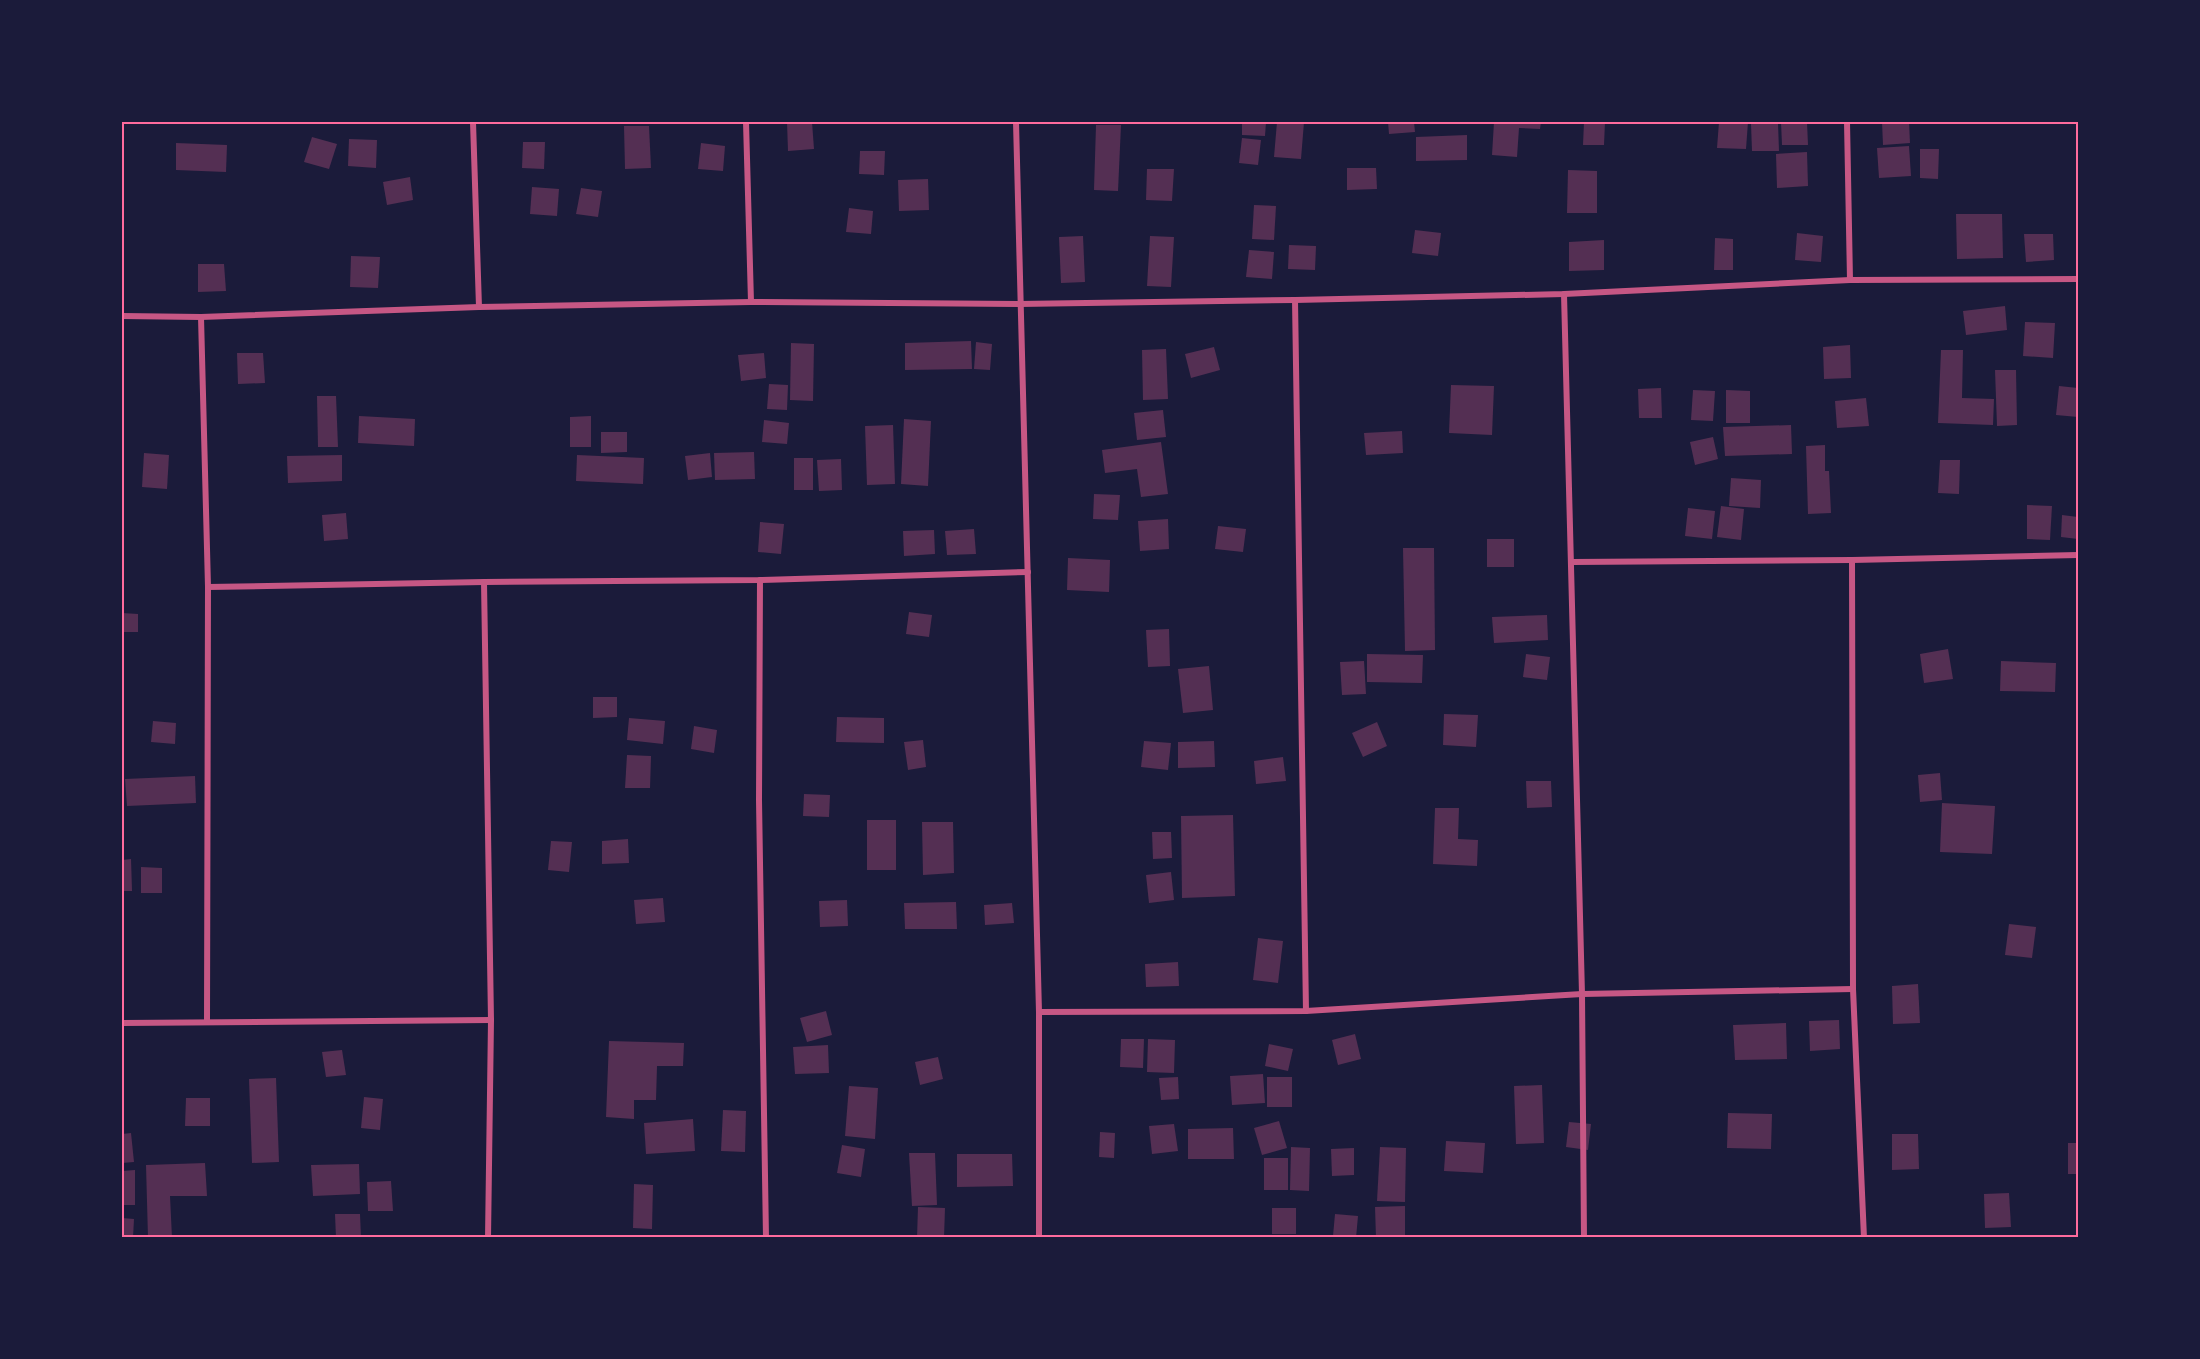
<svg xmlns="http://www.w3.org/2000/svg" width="2200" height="1359" viewBox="0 0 2200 1359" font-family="'Nunito Sans',sans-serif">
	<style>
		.building { fill: #542f53 }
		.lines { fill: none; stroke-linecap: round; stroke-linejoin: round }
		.minor { stroke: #c65784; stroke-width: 6 }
		.neatline { fill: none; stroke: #ff6b9d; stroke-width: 2 }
	</style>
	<rect width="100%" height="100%" fill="#1b1b3a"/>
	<g class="building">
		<path d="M787 122H812L814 149 788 151Z"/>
		<path d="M1242 122H1266L1265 136 1242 135Z"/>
		<path d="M1277 122H1304L1301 159 1274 157Z"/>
		<path d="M1388 122H1414L1415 132 1389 134Z"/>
		<path d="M1494 122H1541L1540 129 1519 128 1517 157 1492 155Z"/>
		<path d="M1584 122H1605L1604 145H1583Z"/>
		<path d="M1719 122H1748L1746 149 1717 148Z"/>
		<path d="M1781 122H1807L1808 145H1782Z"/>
		<path d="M1882 122H1909L1910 143 1883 145Z"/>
		<path d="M1778 123 1779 151H1752L1751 124Z"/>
		<path d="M1096 125H1121L1118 191 1094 190Z"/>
		<path d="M624 126H649L651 168 625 169Z"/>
		<path d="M1467 135V160L1416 161V137Z"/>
		<path d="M312 137 337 144 329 169 304 162Z"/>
		<path d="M1242 138 1261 140 1258 165 1239 163Z"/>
		<path d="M349 139 377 140 376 168 348 166Z"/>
		<path d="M523 142H545L544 169 522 168Z"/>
		<path d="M176 143 227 145 226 172 176 170Z"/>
		<path d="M701 143 725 146 723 171 698 169Z"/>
		<path d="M1909 146 1911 176 1879 178 1877 148Z"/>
		<path d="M1920 149H1939L1938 179 1920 178Z"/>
		<path d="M860 151H885L884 175 859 174Z"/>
		<path d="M1807 152 1808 186 1777 188 1776 154Z"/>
		<path d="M1347 168H1376L1377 189 1347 190Z"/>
		<path d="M1147 169H1174L1172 201 1146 200Z"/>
		<path d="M1568 170 1597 171V213H1567Z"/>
		<path d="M410 177 413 200 387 205 383 182Z"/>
		<path d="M928 179 929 210 899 211 898 180Z"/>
		<path d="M532 187 559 189 557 216 530 214Z"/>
		<path d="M581 188 602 191 598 217 576 214Z"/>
		<path d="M1254 205 1276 206 1274 240 1252 239Z"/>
		<path d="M849 208 873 211 871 234 846 232Z"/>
		<path d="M1956 214H2002L2003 258 1957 259Z"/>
		<path d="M1415 230 1441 233 1438 256 1412 253Z"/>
		<path d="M1797 233 1823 236 1821 262 1795 260Z"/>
		<path d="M2024 234H2053L2054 260 2026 262Z"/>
		<path d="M1083 236 1085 282 1061 283 1059 237Z"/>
		<path d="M1150 236 1174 237 1171 287 1147 286Z"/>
		<path d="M1715 238 1733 239V270H1714Z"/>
		<path d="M1604 240V270L1569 271V242Z"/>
		<path d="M1289 245 1316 246 1315 270 1288 269Z"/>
		<path d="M1249 250 1274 252 1272 279 1246 277Z"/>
		<path d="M351 256 380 257 378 288 350 287Z"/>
		<path d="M198 264H224L226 291 198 292Z"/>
		<path d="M2005 306 2007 330 1966 335 1963 311Z"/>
		<path d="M2025 322 2055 323 2053 358 2023 356Z"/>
		<path d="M971 341 972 369 905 370V343Z"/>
		<path d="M976 342 992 344 990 370 974 369Z"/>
		<path d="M791 343 814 344 813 401 790 400Z"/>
		<path d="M1850 345 1851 378 1824 379 1823 347Z"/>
		<path d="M1214 347 1220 370 1191 378 1185 354Z"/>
		<path d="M1166 349 1168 399 1143 400 1142 350Z"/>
		<path d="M1941 350H1963L1962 398 1994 399 1993 425 1938 423Z"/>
		<path d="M237 353H263L265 383 238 384Z"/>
		<path d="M764 353 766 378 741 381 738 355Z"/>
		<path d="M1995 370H2016L2017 425 1997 426Z"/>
		<path d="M769 384 788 385 787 410 767 409Z"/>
		<path d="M1451 385 1494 386 1492 435 1449 433Z"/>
		<path d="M2059 386 2078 388V417L2056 415Z"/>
		<path d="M1661 388 1662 418H1639L1638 389Z"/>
		<path d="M1693 390 1715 391 1713 421 1691 420Z"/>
		<path d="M1726 390 1750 391V423H1726Z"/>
		<path d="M317 396H336L338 447H318Z"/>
		<path d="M1866 398 1869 426 1837 428 1835 401Z"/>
		<path d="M1163 410 1166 437 1137 440 1134 413Z"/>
		<path d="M359 416 415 419 414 446 358 443Z"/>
		<path d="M591 416V447H570V417Z"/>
		<path d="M904 419 931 421 928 486 901 484Z"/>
		<path d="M764 420 789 423 787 444 762 442Z"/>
		<path d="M893 425 895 484 867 485 865 426Z"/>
		<path d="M1791 425 1792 454 1725 456 1723 427Z"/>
		<path d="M1402 431 1403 453 1366 455 1364 433Z"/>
		<path d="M601 432H627V452L601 453Z"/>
		<path d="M1713 437 1718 459 1695 465 1690 442Z"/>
		<path d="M1161 442 1168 494 1141 497 1137 469 1105 473 1102 450Z"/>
		<path d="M1825 445V471H1829L1831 513 1808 514 1806 446Z"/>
		<path d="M754 452 755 479 715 480 714 453Z"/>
		<path d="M144 453 169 455 167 489 142 487Z"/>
		<path d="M710 453 712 477 688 480 685 456Z"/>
		<path d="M342 455V481L288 483 287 456Z"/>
		<path d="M577 455 644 458 643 484 576 481Z"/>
		<rect x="794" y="458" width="19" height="32"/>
		<path d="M841 459 842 490 819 491 817 460Z"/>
		<path d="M1940 460H1960L1959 494 1938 493Z"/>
		<path d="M1731 478 1761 480 1760 508 1729 506Z"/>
		<path d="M1094 494 1120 495 1118 520 1093 519Z"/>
		<path d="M2027 505 2052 506 2050 540 2027 539Z"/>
		<path d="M1721 506 1744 509 1741 540 1717 537Z"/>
		<path d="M1688 508 1715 511 1712 539 1685 536Z"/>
		<path d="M346 513 348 539 324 541 322 515Z"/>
		<path d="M2062 515 2078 517V539L2061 537Z"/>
		<path d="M1168 519 1169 549 1140 551 1138 521Z"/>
		<path d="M760 522 784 524 781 554 758 552Z"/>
		<path d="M1218 526 1246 529 1243 552 1215 549Z"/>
		<path d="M974 529 976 554 947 555 945 531Z"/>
		<path d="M934 530 935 554 904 556 903 531Z"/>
		<rect x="1487" y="539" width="27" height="28"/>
		<path d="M1403 548H1434L1435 650 1405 651Z"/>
		<path d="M1068 558 1110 560 1109 592 1067 590Z"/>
		<path d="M909 612 932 615 929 637 906 634Z"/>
		<path d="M122 613 138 614V632H122Z"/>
		<path d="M1547 615 1548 640 1494 643 1492 617Z"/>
		<path d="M1169 629 1170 666 1148 667 1146 630Z"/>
		<path d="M1948 649 1953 679 1924 683 1920 654Z"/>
		<path d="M1367 654 1423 655 1422 683 1367 682Z"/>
		<path d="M1526 654 1550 657 1547 680 1523 677Z"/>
		<path d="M1364 661 1366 694 1342 695 1340 662Z"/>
		<path d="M2001 661 2056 663 2055 692 2000 691Z"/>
		<path d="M1209 666 1213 710 1183 713 1178 669Z"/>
		<path d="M593 697H617V717L593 718Z"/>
		<path d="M1444 714 1478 715 1476 747 1443 745Z"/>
		<path d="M837 717 884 718V743L836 742Z"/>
		<path d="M629 718 665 721 663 744 627 740Z"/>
		<path d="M153 721 176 723 175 744 151 742Z"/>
		<path d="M1377 722 1387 746 1363 757 1352 733Z"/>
		<path d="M694 726 717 730 714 753 691 749Z"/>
		<path d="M923 740 926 767 908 770 904 742Z"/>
		<path d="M1144 741 1171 743 1168 770 1141 767Z"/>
		<path d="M1214 741 1215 767 1178 768V742Z"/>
		<path d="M627 755 651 756 650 788H625Z"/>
		<path d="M1283 757 1286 781 1256 784 1254 761Z"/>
		<path d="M1940 773 1942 800 1920 802 1918 775Z"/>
		<path d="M195 776 196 803 127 806 125 779Z"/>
		<path d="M1526 781H1551L1552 807 1527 808Z"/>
		<path d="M804 794 830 795 829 817 803 816Z"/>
		<path d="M1942 803 1995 806 1992 854 1940 852Z"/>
		<path d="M1435 808H1459L1458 839 1478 840 1477 866 1433 864Z"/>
		<path d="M1233 815 1235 896 1182 898 1181 816Z"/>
		<rect x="867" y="820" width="29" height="50"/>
		<path d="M922 822H953L954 873 923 875Z"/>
		<path d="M1152 832H1171L1172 858 1153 859Z"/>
		<path d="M628 839 629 863 602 864V841Z"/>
		<path d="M551 841 572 842 569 872 548 870Z"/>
		<path d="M131 859 132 891H122V860Z"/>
		<path d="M141 867 162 868V893H141Z"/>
		<path d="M1171 872 1174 900 1149 903 1146 875Z"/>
		<path d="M663 898 665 922 636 924 634 900Z"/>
		<path d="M847 900 848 926 820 927 819 901Z"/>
		<path d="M956 902 957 929H905L904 903Z"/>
		<path d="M1012 903 1014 923 985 925 984 905Z"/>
		<path d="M2009 924 2036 927 2032 958 2005 955Z"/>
		<path d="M1258 938 1283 941 1278 983 1253 980Z"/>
		<path d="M1178 962 1179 986 1146 987 1145 964Z"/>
		<path d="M1918 984 1920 1023 1893 1024 1892 986Z"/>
		<path d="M826 1011 832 1035 807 1042 800 1018Z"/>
		<path d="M1839 1020 1840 1049 1810 1051 1809 1021Z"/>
		<path d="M1786 1023 1787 1059 1735 1060 1733 1025Z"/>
		<path d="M1355 1034 1361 1059 1338 1065 1332 1040Z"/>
		<path d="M1121 1039H1144L1143 1068 1120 1067Z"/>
		<path d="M1148 1039 1175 1040 1174 1073 1147 1072Z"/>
		<path d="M609 1041 684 1043 683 1066H657L656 1100H634V1119L606 1117Z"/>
		<path d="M1269 1044 1293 1049 1288 1071 1265 1066Z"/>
		<path d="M828 1045 829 1073 795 1074 793 1047Z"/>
		<path d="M342 1050 346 1075 326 1077 322 1052Z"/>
		<path d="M938 1057 943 1079 920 1085 915 1062Z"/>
		<path d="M1263 1074 1265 1103 1232 1105 1230 1076Z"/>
		<path d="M1178 1077 1179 1099 1161 1100 1159 1078Z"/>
		<rect x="1267" y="1077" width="25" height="30"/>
		<path d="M276 1078 279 1162 252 1163 249 1079Z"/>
		<path d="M1542 1085 1544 1143 1516 1144 1514 1086Z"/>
		<path d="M849 1086 878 1088 875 1139 845 1136Z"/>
		<path d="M364 1097 383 1099 380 1130 361 1128Z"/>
		<path d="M186 1098H210V1126H185Z"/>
		<path d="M723 1110 746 1111 745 1152 721 1151Z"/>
		<path d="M1728 1113 1772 1114 1771 1149 1727 1148Z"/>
		<path d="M693 1119 695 1151 646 1154 644 1123Z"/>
		<path d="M1279 1121 1287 1148 1262 1155 1254 1128Z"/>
		<path d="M1569 1122 1591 1124 1588 1150 1566 1147Z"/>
		<path d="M1174 1124 1178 1151 1152 1154 1149 1126Z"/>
		<path d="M1233 1128 1234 1159H1188V1129Z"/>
		<path d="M1100 1132 1115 1133 1114 1158 1099 1157Z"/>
		<path d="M131 1133 134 1162 122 1163V1134Z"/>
		<path d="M1892 1134H1918L1919 1169 1892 1170Z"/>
		<path d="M1446 1141 1485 1143 1483 1173 1444 1171Z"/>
		<rect x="2068" y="1143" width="10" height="31"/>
		<path d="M842 1145 865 1149 861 1177 837 1173Z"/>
		<path d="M1291 1147 1310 1148 1309 1191 1290 1190Z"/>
		<path d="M1380 1147 1406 1148 1405 1202 1377 1201Z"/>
		<path d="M1354 1148V1175L1332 1176 1331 1149Z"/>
		<path d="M909 1153H935L937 1205 912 1206Z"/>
		<path d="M957 1154H1012L1013 1186 957 1187Z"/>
		<rect x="1264" y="1158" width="24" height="32"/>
		<path d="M205 1163 207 1196H170L172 1238H148L146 1165Z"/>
		<path d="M359 1164 360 1194 313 1196 311 1165Z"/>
		<path d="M135 1170V1205H122V1171Z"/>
		<path d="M391 1181 393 1211H368L367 1182Z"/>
		<path d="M634 1184 653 1185 652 1229 633 1228Z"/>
		<path d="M2009 1193 2011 1227 1985 1228 1984 1194Z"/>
		<path d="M1405 1206V1238H1376L1375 1207Z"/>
		<path d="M918 1207 945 1208 944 1238H917Z"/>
		<rect x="1272" y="1208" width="24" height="26"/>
		<path d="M335 1214H360L361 1238H336Z"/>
		<path d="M1335 1214 1358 1216 1356 1238 1333 1236Z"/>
		<path d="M122 1218 134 1219 133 1238H122Z"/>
	</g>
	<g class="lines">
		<g class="minor">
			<path d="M473 122 479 307"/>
			<path d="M746 122 751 302"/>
			<path d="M1016 122 1039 1012V1238"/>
			<path d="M1847 122 1850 280"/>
			<path d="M1564 294 1582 994 1584 1238"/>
			<path d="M1295 300 1306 1011"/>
			<path d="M122 316 201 317 479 307 751 302 1019 304 1295 300 1564 294 1850 280 2078 279"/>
			<path d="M201 317 208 587 207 1022"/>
			<path d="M1852 560 1853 989 1864 1238"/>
			<path d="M1572 562 1852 560 2078 555"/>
			<path d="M760 580 759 800 766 1238"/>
			<path d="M484 582 491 1020 488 1238"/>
			<path d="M208 587 484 582 760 580 1028 572"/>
			<path d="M1039 1012 1306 1011 1582 994 1853 989"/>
			<path d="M122 1023 491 1020"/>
		</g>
	</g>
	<rect width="2200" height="1359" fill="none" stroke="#1b1b3a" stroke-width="246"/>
	<rect x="123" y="123" width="1954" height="1113" class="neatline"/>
</svg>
